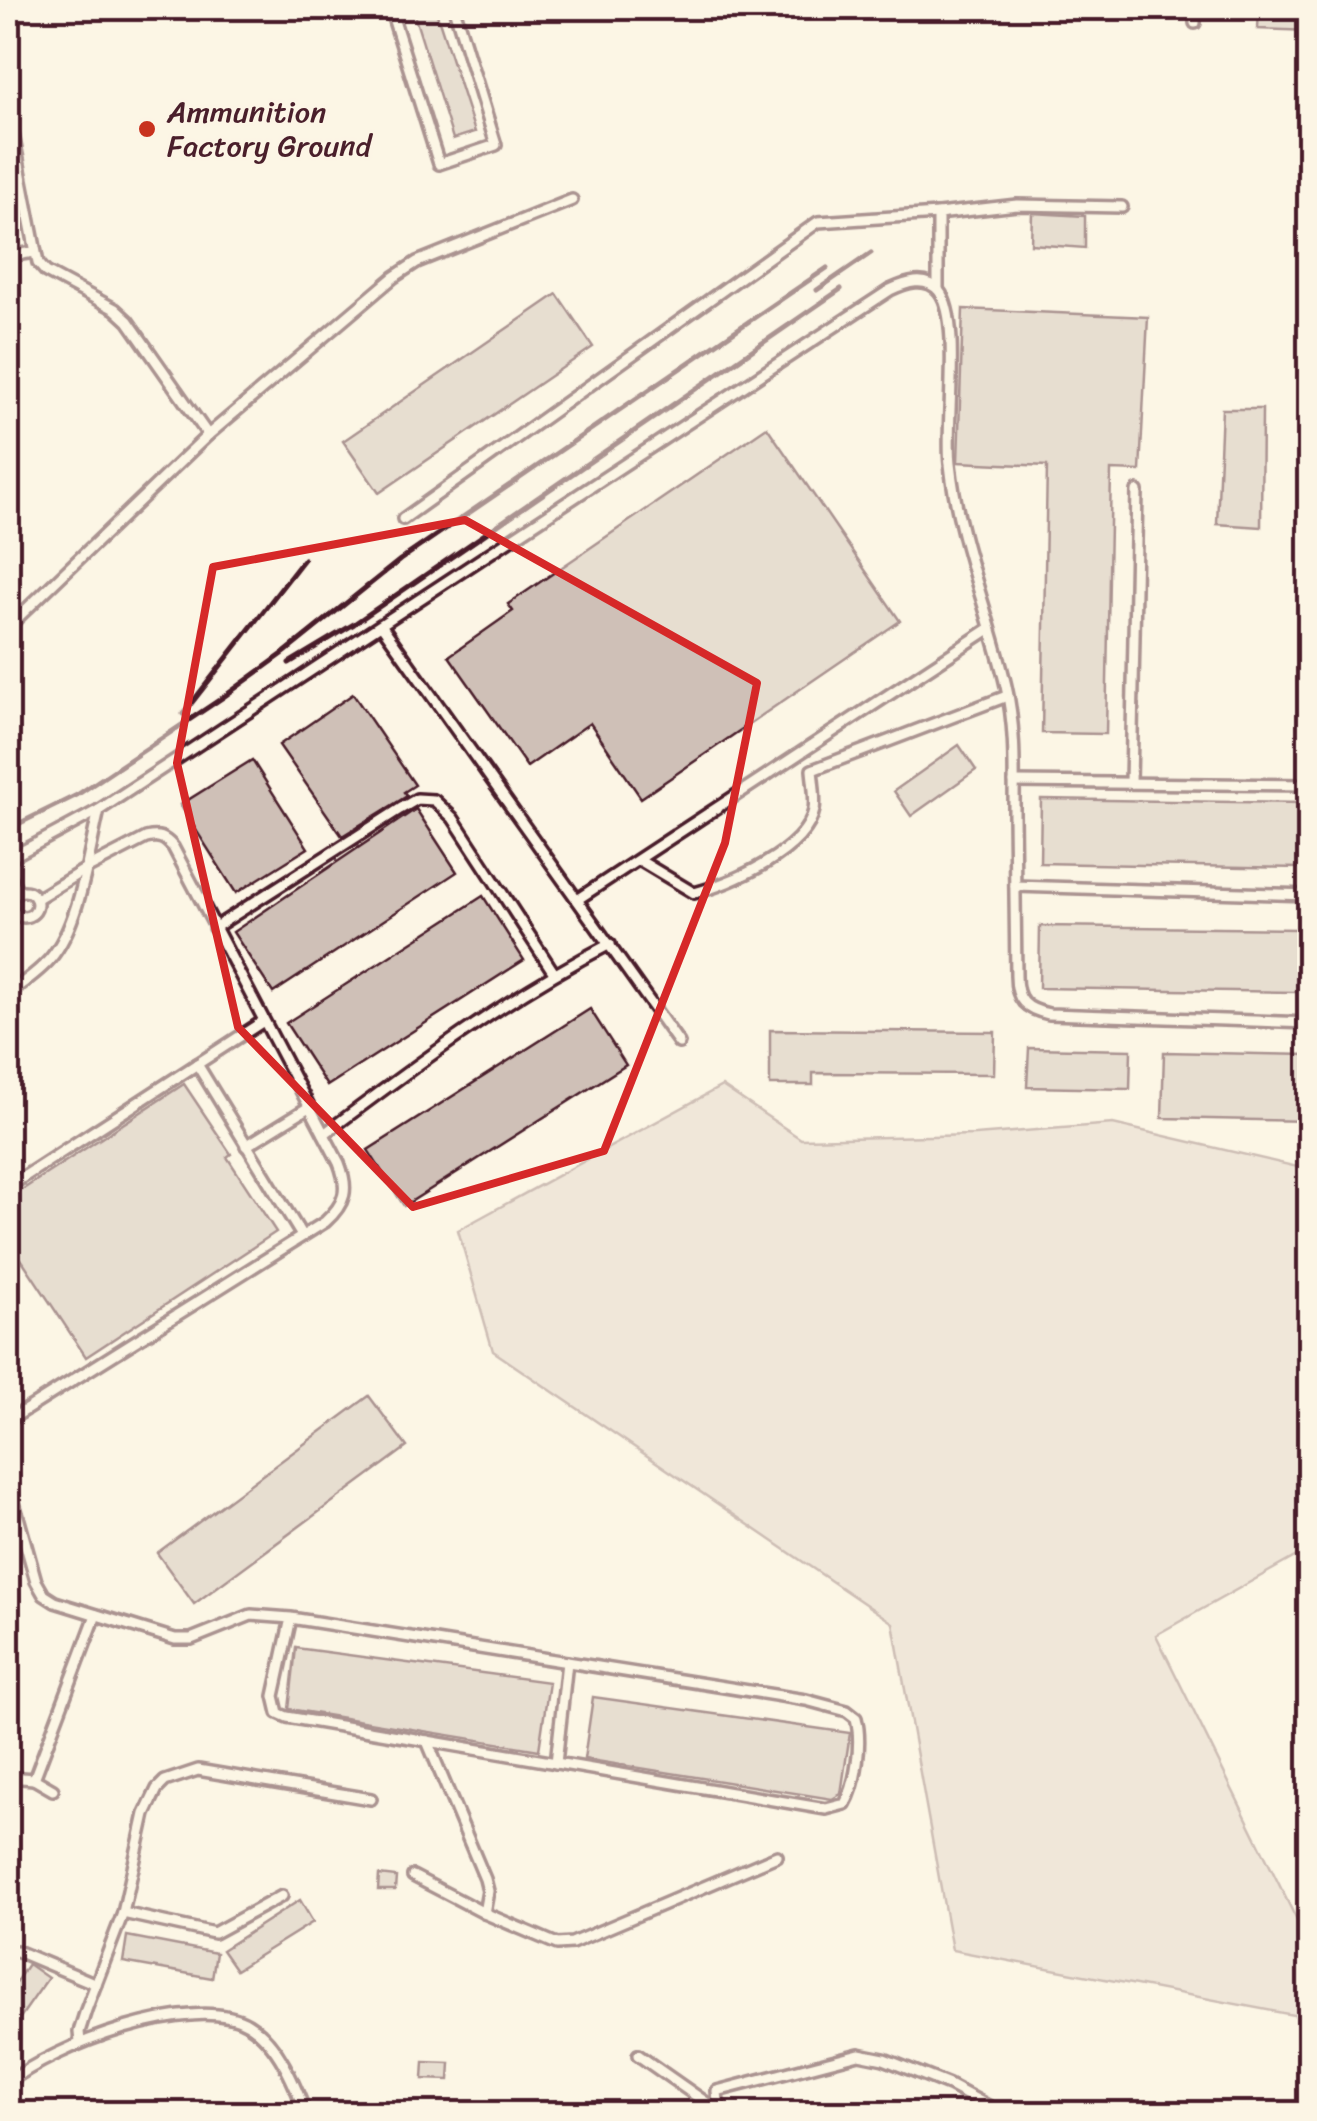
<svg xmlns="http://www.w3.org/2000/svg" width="1317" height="2121" viewBox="0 0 1317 2121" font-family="Sriracha,sans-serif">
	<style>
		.green { fill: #e2d5ca; stroke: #967a7a; stroke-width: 2.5 }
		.building { fill: #cfc0b7; stroke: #4a1f2b; stroke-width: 2.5 }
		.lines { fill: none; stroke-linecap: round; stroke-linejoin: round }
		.lane-casing { stroke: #4a1f2b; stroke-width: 16 }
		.lane { stroke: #fcf5e5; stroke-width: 9 }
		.rail { stroke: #4a1f2b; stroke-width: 5 }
		.marked { fill: none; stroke: #d62828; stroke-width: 8; stroke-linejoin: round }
		.poi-dot { fill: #c8321e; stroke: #fcf5e5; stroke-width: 4 }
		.labels { text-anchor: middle; stroke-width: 8; stroke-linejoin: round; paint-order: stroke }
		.poi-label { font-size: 30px; fill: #4a1f2b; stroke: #fcf5e5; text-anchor: start }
	</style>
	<rect width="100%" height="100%" fill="#fcf5e5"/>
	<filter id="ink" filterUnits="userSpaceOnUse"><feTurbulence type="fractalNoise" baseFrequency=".01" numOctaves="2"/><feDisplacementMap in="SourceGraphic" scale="20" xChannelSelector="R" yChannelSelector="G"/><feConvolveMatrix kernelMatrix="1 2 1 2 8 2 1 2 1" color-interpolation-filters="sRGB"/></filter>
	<g filter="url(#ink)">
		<path class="green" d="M722 1086 801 1139 975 1135 1113 1124 1302 1168 1310 1183 1309 1549 1156 1635 1309 1945V2018L952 1950 893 1623 493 1351 458 1230Z"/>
		<g class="building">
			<path d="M412 8H435L475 132 453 139Z"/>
			<path d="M1259 8H1310V31L1258 29Z"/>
			<path d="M1032 213 1085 216V248L1031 244Z"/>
			<path d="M557 294 593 347 379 493 343 441Z"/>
			<path d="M963 309 1148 317 1140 471 1111 470 1106 734 1042 733 1047 466 958 462Z"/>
			<path d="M1222 409H1262L1261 527 1217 524Z"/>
			<path d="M767 427 900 621 641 798 590 723 527 767 449 656 513 611 508 604Z"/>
			<path d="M353 694 415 785 404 792 407 796 342 836 279 745Z"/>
			<path d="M959 745 976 770 911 816 894 791Z"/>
			<path d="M252 760 308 848 236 893 180 805Z"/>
			<path d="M1041 799 1303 803 1301 868 1040 863Z"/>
			<path d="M416 809 457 872 273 993 233 932Z"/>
			<path d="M483 896 524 960 327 1086 286 1023Z"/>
			<path d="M1040 926 1298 929 1297 992 1039 988Z"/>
			<path d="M590 1009 626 1065 404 1206 368 1150Z"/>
			<path d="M770 1030 995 1032 994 1074 813 1073V1085H770Z"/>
			<path d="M1029 1048 1131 1050 1130 1089 1027 1087Z"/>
			<path d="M1164 1052 1310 1055V1121L1162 1118Z"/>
			<path d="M184 1084 231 1154 227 1157 276 1232 86 1357 8 1239V1199Z"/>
			<path d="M369 1396 407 1447 194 1604 157 1553Z"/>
			<path d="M296 1648 549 1682 539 1750 289 1709Z"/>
			<path d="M593 1697 850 1733 841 1794 832 1799 584 1759Z"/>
			<path d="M379 1875 396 1877 395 1890H378Z"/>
			<path d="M300 1900 313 1922 236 1970 222 1950Z"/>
			<path d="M127 1936 216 1953 212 1978 123 1962Z"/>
			<path d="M28 1964 48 1978 8 2035V1994Z"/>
			<path d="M424 2062 450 2063 449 2080 423 2079Z"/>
		</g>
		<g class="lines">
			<g class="lane-casing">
				<g id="lane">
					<path d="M390 8 439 164 496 145 454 8"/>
					<path d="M1195 23V8"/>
					<path d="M8 108 38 263 46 272 115 309 128 321 208 435"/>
					<path d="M8 256 35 252"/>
					<path d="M938 289V214L1017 205 1122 207"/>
					<path d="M403 519 818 222 938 214"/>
					<path d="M382 626 679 1043"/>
					<path d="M8 627 208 435 394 277 417 262 572 200"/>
					<path d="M1014 782 1310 785"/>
					<path d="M1131 783 1137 491"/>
					<path d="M8 859 99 810 890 290C905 283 926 275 939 291 962 319 945 425 950 464 958 540 989 612 1006 686 1016 729 1014 772 1014 815 1015 869 1015 922 1016 976 1016 1000 1025 1009 1049 1014L1310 1023"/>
					<path d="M639 860 694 893C731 884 806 851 814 810 816 798 813 782 812 770L1007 696"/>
					<path d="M8 873 18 891"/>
					<path d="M1015 886 1310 895"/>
					<circle cx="24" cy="904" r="13"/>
					<path d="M578 899 989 629"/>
					<path d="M214 928 400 809 417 799 434 800 453 818 554 973"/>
					<path d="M8 994C22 983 38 973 50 959 80 924 88 855 99 810"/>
					<path d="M197 1064 302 1236"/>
					<path d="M324 1134C416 1065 507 997 610 944"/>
					<path d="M246 1146 309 1107"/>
					<path d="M8 1187 262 1022"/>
					<path d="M8 1421 325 1222C346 1203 349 1189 339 1163L173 847C164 837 159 835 146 838L84 870 36 899"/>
					<path d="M8 1481 36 1581 44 1595 55 1602 175 1639H191L251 1615 291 1618 806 1700 847 1711 856 1718C862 1741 857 1783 845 1804L826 1809 287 1717 278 1713 274 1696 291 1618"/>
					<path d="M556 1763 567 1662"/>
					<path d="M9 1777 34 1779 96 1615"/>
					<path d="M34 1779 53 1790"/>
					<path d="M413 1876 484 1913 488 1891 485 1879 427 1741"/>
					<path d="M123 1913 214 1933 282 1896"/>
					<path d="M484 1913 557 1944 572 1943 777 1856"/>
					<path d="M17 1951 96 1984"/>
					<path d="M80 2042 79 2032 86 2010 123 1913 145 1814 157 1789 165 1781 198 1770 371 1799"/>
					<path d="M638 2055 718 2111"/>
					<path d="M8 2083C52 2047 194 1992 248 2024 278 2042 294 2083 306 2114"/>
					<path d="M719 2114 717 2091 859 2054 884 2059 949 2085 1003 2114"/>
				</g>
			</g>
			<use href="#lane" class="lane"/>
			<g class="rail">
				<path d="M817 290 871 253"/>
				<path d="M289 663 354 624 841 289"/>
				<path d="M183 714 304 559"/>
				<path d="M8 829 77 795 222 698 284 653 400 560 827 268"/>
			</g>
		</g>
	</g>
	<path d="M0 0H1317V2121H0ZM465 520 757 683 725 843 604 1151 413 1207 238 1027 177 763 213 567Z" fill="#fcf5e5" fill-opacity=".55" fill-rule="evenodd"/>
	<path class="marked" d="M465 520 757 683 725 843 604 1151 413 1207 238 1027 177 763 213 567Z"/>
	<circle class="poi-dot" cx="147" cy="129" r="10"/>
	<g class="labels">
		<g class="poi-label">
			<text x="167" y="122">Ammunition<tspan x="167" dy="34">Factory Ground</tspan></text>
		</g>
	</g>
	<rect width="1317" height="2121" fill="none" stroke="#fcf5e5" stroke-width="40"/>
	<rect x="20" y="20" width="1277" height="2081" fill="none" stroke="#4a1f2b" stroke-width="4" filter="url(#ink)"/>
</svg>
